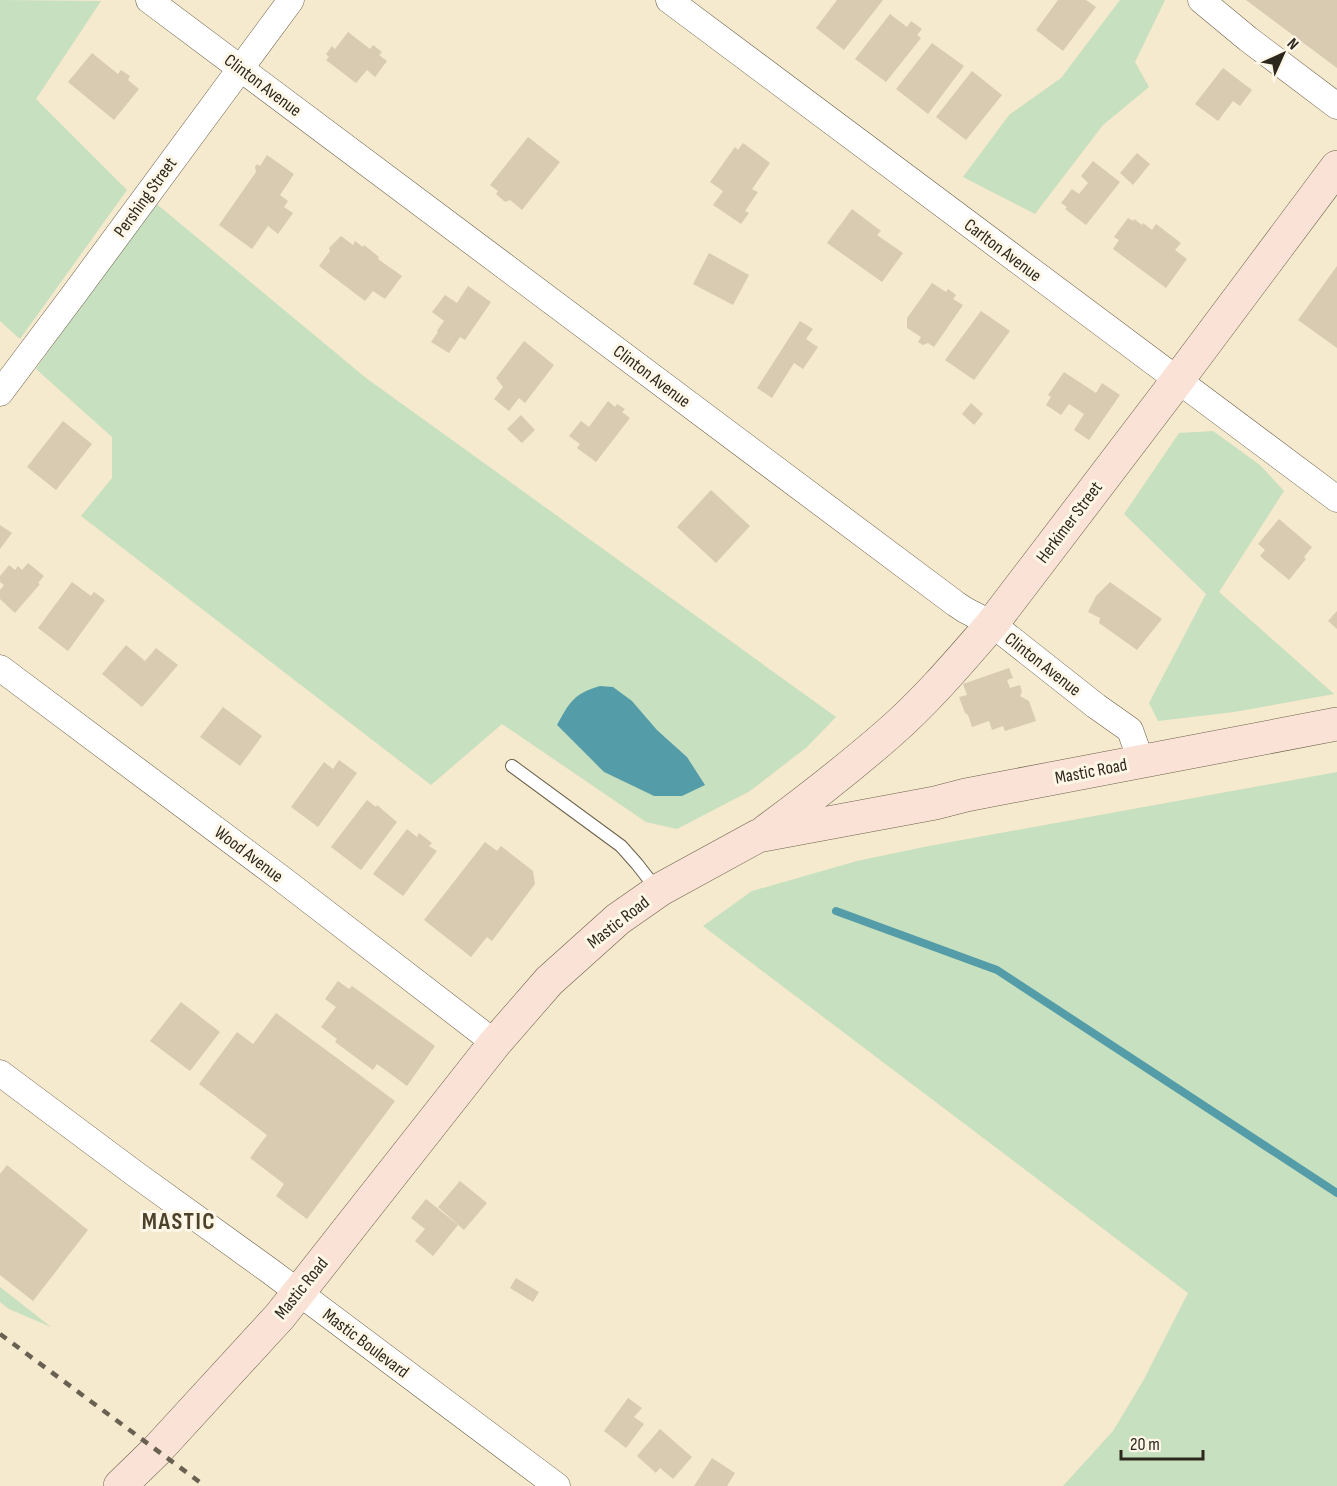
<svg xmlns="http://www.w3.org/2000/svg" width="1337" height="1486" viewBox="0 0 1337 1486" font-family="'Sofia Sans Condensed',sans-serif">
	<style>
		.green { fill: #c7e0bf; fill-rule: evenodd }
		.water { fill: #549da8 }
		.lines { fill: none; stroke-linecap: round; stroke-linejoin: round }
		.stream { stroke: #549da8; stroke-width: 8 }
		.building { fill: #d8cbb1 }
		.lane-casing { stroke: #6a5f48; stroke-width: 14 }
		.street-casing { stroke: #6a5f48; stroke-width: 27 }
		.secondary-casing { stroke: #6a5f48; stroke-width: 34 }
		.lane { stroke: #fff; stroke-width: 12 }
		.street { stroke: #fff; stroke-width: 26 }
		.secondary { stroke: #fae3d6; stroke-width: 33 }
		.rail { stroke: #686152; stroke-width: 4.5; stroke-dasharray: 8 8; stroke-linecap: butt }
		.labels { text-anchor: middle; stroke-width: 6; stroke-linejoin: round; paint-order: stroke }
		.street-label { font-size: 18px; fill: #2d281e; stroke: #fef6e6 }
		.district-label { font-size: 24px; font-weight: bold; letter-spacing: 1.5px; fill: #4d422c; stroke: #fef6e6 }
	</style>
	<rect width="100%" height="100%" fill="#f5e9ce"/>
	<g class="green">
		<path d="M0 0 101 1 36 99 127 190 20 339 0 321Z"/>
		<path d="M1120 0H1165L1135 62 1149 87 1103 125 1035 214 963 177 1009 115 1061 78Z"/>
		<path d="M153 201 366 378 836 717 807 747 750 791 677 829 646 822 502 724 431 785 81 516 112 478V437L36 369ZM632 701 657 730 687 757 654 796 604 772 557 725Z"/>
		<path d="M1213 431 1260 465 1284 491 1219 592 1334 694 1234 712 1158 721 1149 703 1206 594 1124 514 1179 433Z"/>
		<path d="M1337 772V1486H1063L1113 1431 1143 1381 1188 1293 703 926 752 891 857 861 929 846Z"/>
		<path d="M0 1287 51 1327 9 1309 0 1302Z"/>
	</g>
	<path class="water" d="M600 686 613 687 632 701 657 730 687 757 705 785 682 796H654L604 772 557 725C570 702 573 694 600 686Z"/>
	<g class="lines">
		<path class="stream" d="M836 911 997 970 1337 1193"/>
	</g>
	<g class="building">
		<path d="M837 0H883L844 50 816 28Z"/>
		<path d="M1058 0H1086L1096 7 1063 51 1036 30Z"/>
		<path d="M1246 0H1337V68Z"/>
		<path d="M890 14 907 27 911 21 922 29 917 35 921 38 886 82 855 59Z"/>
		<path d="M348 32 370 49 373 45 382 52 379 55 387 61 375 77 367 70 356 83 326 60 329 57 326 54 332 46 335 49Z"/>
		<path d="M932 43 964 66 928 114 896 89Z"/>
		<path d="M92 53 118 74 121 70 130 76 128 80 139 89 114 120 68 82Z"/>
		<path d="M1223 68 1252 90 1240 106 1233 101 1218 121 1195 104Z"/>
		<path d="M972 71 1002 95 966 140 936 117Z"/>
		<path d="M528 137 560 162 522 210 510 200 505 202 496 194 498 191 490 185Z"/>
		<path d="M743 143 770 163 752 189 758 192 745 211 749 213 741 224 713 205 723 191 710 182 735 147 738 150Z"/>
		<path d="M1137 153 1150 164 1133 185 1120 173Z"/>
		<path d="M267 155 294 174 280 195 288 201 284 207 293 213 278 234 268 226 252 249 219 225 256 172 255 167 257 164 260 166Z"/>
		<path d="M1093 161 1120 182 1086 225 1065 209 1067 207 1061 203 1072 189 1079 194 1088 183 1081 176Z"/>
		<path d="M852 209 881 231 877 235 903 253 882 282 827 243Z"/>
		<path d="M1128 218 1133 221 1134 219 1142 225 1143 223 1152 230 1156 224 1181 243 1175 250 1187 259 1166 288 1113 249 1119 240 1114 237Z"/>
		<path d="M341 236 353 245 355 241 363 247 364 245 379 257 378 259 402 276 385 299 373 291 365 301 319 266 330 251 329 248Z"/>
		<path d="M709 253 749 275 733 305 693 284Z"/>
		<path d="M1337 266V348L1298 320Z"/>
		<path d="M932 283 946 292 948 289 956 295 953 299 963 305 934 347 928 343 923 345 918 342 921 337 907 328V318Z"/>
		<path d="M468 286 491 302 465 340 460 337 449 353 431 342 438 332 437 331 444 321 432 312 445 295 457 303Z"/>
		<path d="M981 311 1010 331 974 380 945 360Z"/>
		<path d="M800 321 813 329 806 339 818 347 803 369 794 363 772 398 757 388Z"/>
		<path d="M524 341 554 365 525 403 519 398 509 411 494 399 503 387 496 378Z"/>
		<path d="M1064 372 1096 393 1102 383 1120 395 1089 440 1074 430 1084 414 1069 404 1061 415 1046 405 1051 397 1048 395Z"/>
		<path d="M608 401 615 407 617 404 625 409 622 412 630 418 596 462 577 448 580 444 569 436 581 421 589 427Z"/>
		<path d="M971 403 983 414 974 425 962 414Z"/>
		<path d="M521 415 535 430 522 443 507 429Z"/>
		<path d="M63 421 92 444 56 490 27 467Z"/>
		<path d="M711 490 750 526 716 563 677 527Z"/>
		<path d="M1279 519 1312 547 1304 557 1306 559 1289 580 1260 556 1265 550 1258 544Z"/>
		<path d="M0 525 12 533 0 549Z"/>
		<path d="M28 563 44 576 38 583 40 584 15 613 0 599V590L4 585 0 582V576L9 565 15 570 18 566 22 570Z"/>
		<path d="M72 582 91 596 94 592 105 600 68 651 38 628Z"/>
		<path d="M1110 582 1162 619 1137 650 1099 623 1100 618 1088 612 1096 596Z"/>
		<path d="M1337 611V629L1328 621Z"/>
		<path d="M126 645 145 661 156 648 178 665 142 707 102 674Z"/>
		<path d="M1009 668 1013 678 1007 680 1010 688 1020 685 1022 692 1020 696 1029 701 1036 721 1005 731 1003 726 992 730 989 721 972 727 968 715 965 713 959 697 967 695 963 684Z"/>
		<path d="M223 707 262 736 240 766 200 737Z"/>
		<path d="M339 760 357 773 318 827 291 807 324 762 333 769Z"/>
		<path d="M367 800 376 807 377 805 397 822 361 870 331 847Z"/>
		<path d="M407 829 417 837 419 833 432 843 429 846 437 851 403 896 373 874Z"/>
		<path d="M485 842 497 851 501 846 533 871 535 884 492 941 487 937 471 957 424 920Z"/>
		<path d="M338 981 349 989 352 986 435 1046 407 1086 377 1064 373 1070 335 1042 337 1039 321 1027 336 1007 325 999Z"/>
		<path d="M181 1002 220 1032 190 1071 150 1041Z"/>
		<path d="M276 1013 395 1101 307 1219 276 1196 284 1184 250 1158 267 1135 199 1084 237 1032 253 1044Z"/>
		<path d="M7 1165 88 1230 33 1301 0 1275V1174Z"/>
		<path d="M460 1181 487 1203 464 1230 438 1207Z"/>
		<path d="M426 1199 458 1225 433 1256 415 1241 425 1229 411 1218Z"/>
		<path d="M516 1278 539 1292 533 1302 510 1288Z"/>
		<path d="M628 1398 642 1408 634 1417 644 1424 626 1448 604 1431Z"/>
		<path d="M660 1429 692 1457 673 1479 660 1468 656 1473 637 1456Z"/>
		<path d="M712 1458 735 1473 727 1486H694Z"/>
	</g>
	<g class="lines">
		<g class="lane-casing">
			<path id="lane" d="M512 766 621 846 637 864 658 891"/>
		</g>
		<g class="street-casing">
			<g id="street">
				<path d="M149 0 956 604 965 610 992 624 1096 706 1130 730 1141 761"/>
				<path d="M669 0 1337 499"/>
				<path d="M1201 0 1248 39 1337 106"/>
				<path d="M0 393 75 293 291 0"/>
				<path d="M0 668 282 879 495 1043"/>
				<path d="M0 1073 134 1173 270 1271 557 1486"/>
			</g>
		</g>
		<g class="secondary-casing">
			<g id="secondary">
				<path d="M766 831C808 800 849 768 888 734 926 701 959 662 992 624L1177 381 1337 167"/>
				<path d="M120 1486 157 1450 280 1316 495 1043 549 981 618 919 661 889 758 836 935 803 966 795 1337 724"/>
			</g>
		</g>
		<use href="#lane" class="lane"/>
		<use href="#street" class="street"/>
		<use href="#secondary" class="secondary"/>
		<path class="rail" d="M0 1334 205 1486"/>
	</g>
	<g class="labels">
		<g class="street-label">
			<text transform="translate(263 85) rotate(37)" y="6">Clinton Avenue</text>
			<text transform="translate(145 197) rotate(-54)" y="6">Pershing Street</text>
			<text transform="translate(1003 250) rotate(37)" y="6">Carlton Avenue</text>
			<text transform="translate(652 376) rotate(37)" y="6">Clinton Avenue</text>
			<text transform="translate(1069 522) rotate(-53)" y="6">Herkimer Street</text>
			<text transform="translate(1043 664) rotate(38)" y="6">Clinton Avenue</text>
			<text transform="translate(1091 771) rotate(-11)" y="6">Mastic Road</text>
			<text transform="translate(249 854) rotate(37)" y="6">Wood Avenue</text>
			<text transform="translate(618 922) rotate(-38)" y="6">Mastic Road</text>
			<text transform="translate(301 1288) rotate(-51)" y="6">Mastic Road</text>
			<text transform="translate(366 1343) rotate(37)" y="6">Mastic Boulevard</text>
		</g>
		<g class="district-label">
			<text x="179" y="1229">MASTIC</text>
		</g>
	</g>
	<g transform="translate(1283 54) rotate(45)" stroke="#fef6e6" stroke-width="4.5" paint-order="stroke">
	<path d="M0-4.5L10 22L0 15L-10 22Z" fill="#2d281e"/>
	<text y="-9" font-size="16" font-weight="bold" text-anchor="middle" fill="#2d281e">N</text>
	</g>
	<path d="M1121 1450v9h82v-9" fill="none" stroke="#2d281e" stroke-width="3"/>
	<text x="1130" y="1450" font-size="18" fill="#2d281e" stroke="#fef6e6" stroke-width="4.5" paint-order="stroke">20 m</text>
</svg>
